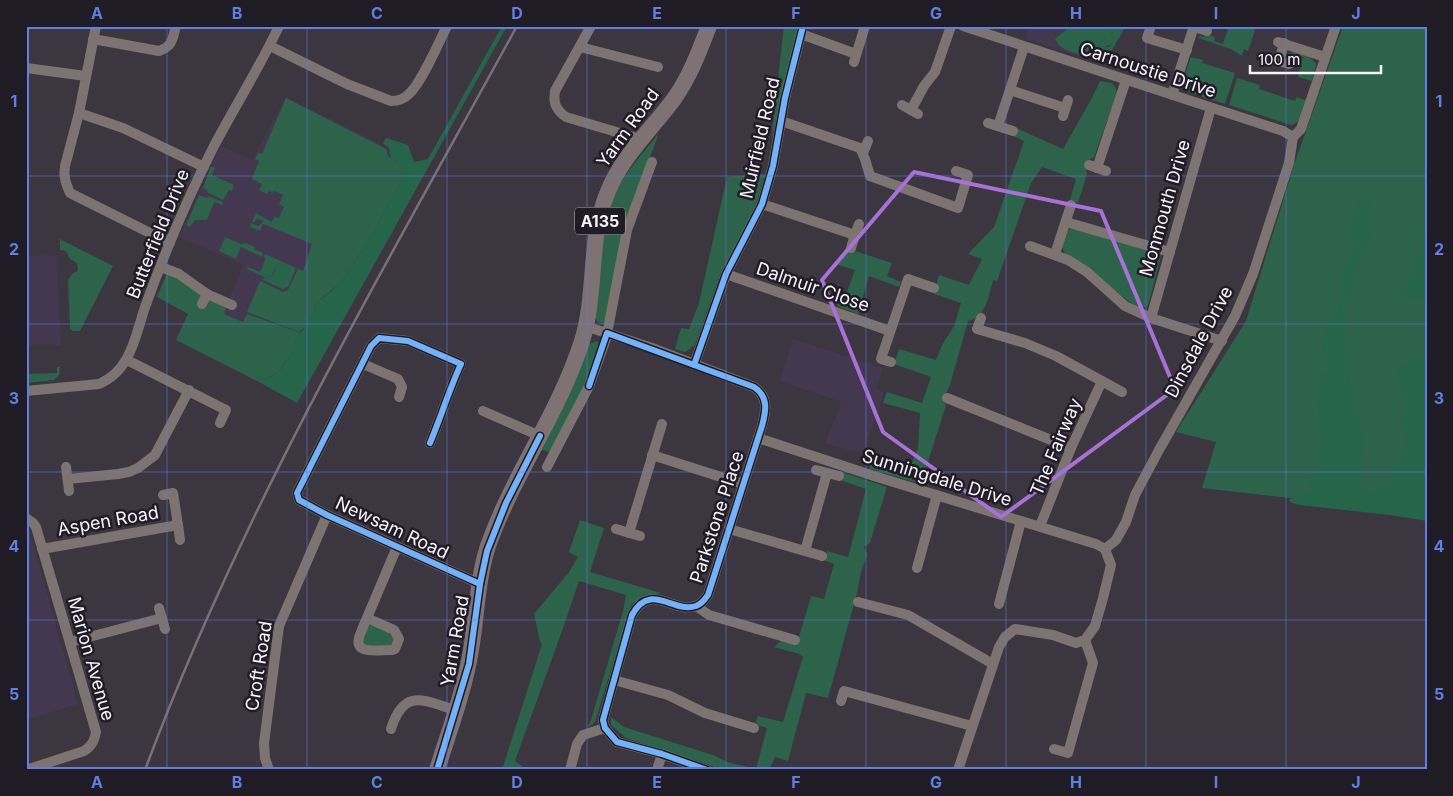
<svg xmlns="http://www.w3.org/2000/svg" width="1453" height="796" viewBox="0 0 1453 796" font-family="Inter,sans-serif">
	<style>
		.built { fill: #443750 }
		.green { fill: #2c634a }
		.forest { fill: #266549 }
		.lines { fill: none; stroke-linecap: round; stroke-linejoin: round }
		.street { stroke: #7d7371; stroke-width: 10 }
		.primary { stroke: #7e7274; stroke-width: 16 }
		.rail { stroke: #787074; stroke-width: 2.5 }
		.cycleway-casing { stroke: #201c25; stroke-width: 9 }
		.cycleway { stroke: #73b2f8; stroke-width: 6 }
		.marked { fill: none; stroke: #a771d5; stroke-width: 4; stroke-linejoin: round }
		.grid { fill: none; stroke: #5f7fe3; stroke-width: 1; stroke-opacity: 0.55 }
		.labels { text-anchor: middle; stroke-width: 5; stroke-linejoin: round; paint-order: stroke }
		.shield { fill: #201c25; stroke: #b7b2bc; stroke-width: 1 }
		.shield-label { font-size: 16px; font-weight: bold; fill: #f8f2fd }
		.street-label { font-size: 18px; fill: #f8f2fd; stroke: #201c25 }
		.neatline { fill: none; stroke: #5f7fe3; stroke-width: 2 }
		.grid-label { font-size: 16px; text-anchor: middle; font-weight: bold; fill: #5f7fe3 }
	</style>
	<rect width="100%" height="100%" fill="#3c3641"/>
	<g class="built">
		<path d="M1030 26H1126L1112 51 1081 57 1026 39Z"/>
		<path d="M286 97 386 147 402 164 405 179 352 269 306 329 301 333 247 314 243 322 223 314 243 265 179 237 221 146 252 160Z"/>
		<path d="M57 255 61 345H26V256Z"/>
		<path d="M793 339 883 368 876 389 884 393 863 454 825 443 842 402 780 381Z"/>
		<path d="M29 529 78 704 26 720V530Z"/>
	</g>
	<g class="green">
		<path d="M784 26H799L771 140Z"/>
		<path d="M1071 26H1112L1110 36 1115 39V42L1105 47 1093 45 1088 49V53C1077 56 1060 50 1055 39Z"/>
		<path d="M1229 26H1242L1255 30 1248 51 1244 49 1242 56 1231 49 1198 38 1200 36 1204 37 1206 34 1215 37 1214 41 1223 44Z"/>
		<path d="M1343 26H1427V514L1202 488 1216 442 1176 432 1246 321 1294 165Z"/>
		<path d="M1292 52C1301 55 1312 56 1316 64L1312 81 1298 77 1303 57 1292 54 1290 60 1287 59 1288 55Z"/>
		<path d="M1191 57 1203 60 1202 63 1235 73 1225 104 1188 92C1181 80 1187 69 1191 57Z"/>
		<path d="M1237 78 1260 85 1259 89 1295 101 1297 97 1307 101C1303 111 1303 122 1291 125L1229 105Z"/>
		<path d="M1100 81 1112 83 1115 87 1117 93 1094 157 1089 160 1086 168 1087 174 1078 203 1070 200 1076 179 1042 167 1031 183 997 281 993 280C989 295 986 318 968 321L950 385 943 400 946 405 921 484 870 469 864 452 911 465 918 448 920 413 883 403 887 392 922 403 931 377 894 364 899 349 936 360 942 345 954 326 961 303 934 294 939 275 969 285 982 259 968 254 994 227 1024 141 1013 136 1016 128 1063 149 1092 98Z"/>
		<path d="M286 98 386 149 388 156C400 164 402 165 402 180L365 247C355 258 350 272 340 283 333 290 323 296 316 303L314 306 315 311 305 327 299 332 247 312 260 281 283 292 288 290 298 269 303 271 312 244 263 224 260 231 250 227 251 223 258 226 264 221 256 219 255 222H252L256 213 272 222 274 217 279 218 284 207 279 204 283 195 274 191 273 193 269 191 267 194 259 190 262 184 252 179 259 161 255 159 258 153 262 154Z"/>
		<path d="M659 133 627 219 606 321 602 324 597 322 595 316C600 279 601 221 618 189 628 168 645 151 659 133Z"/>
		<path d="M211 166 215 168 212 175 234 185 232 191 229 190 223 200 207 192V190L203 188Z"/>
		<path d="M765 174 753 215 721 272 695 345 685 352 675 349 681 328 689 329 699 303 727 177Z"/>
		<path d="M199 195 207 198 208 196 223 202 222 205 214 202 207 220H195L190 227 186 225Z"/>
		<path d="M1075 227 1161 255 1148 306 1141 309C1114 294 1094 267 1065 254L1062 247 1067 231Z"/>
		<path d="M225 237 241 244 246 243 255 247 254 249 263 253 262 257 241 247 236 259 219 251Z"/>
		<path d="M60 239 113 266 80 331H73L70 329 68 280 73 273 78 271 77 263 70 259 66 251 60 250Z"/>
		<path d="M846 248 892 263 887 276 901 282 899 287 869 276 858 314 837 306 839 299 844 300 855 270 835 264 842 260Z"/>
		<path d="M265 254 296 268 288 287 283 289 263 280 264 277 283 285 290 269 278 263 271 277 260 272 266 258 264 257Z"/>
		<path d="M167 273 173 275 201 295 198 304 206 308 210 299 227 306 224 314 243 322 247 314 301 333 294 343V350L278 373 266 379 257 381 176 340 188 314 157 297Z"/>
		<path d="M597 341 599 343 585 386 550 452 542 450 571 388 587 345Z"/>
		<path d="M57 367H60L59 375 54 380 26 383V374L57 373Z"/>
		<path d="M842 472 887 487 870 543 864 547 867 555 861 572 857 593 828 698 806 693 788 761 775 757 769 770H715L713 766 626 738 611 725V717L624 727 713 755 727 762 756 769 767 728 758 725 756 721 758 716 783 722 803 657 799 654 774 647 782 640 797 644 811 596 824 599 834 564 824 560 827 551 848 557 866 489 840 480Z"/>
		<path d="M580 520 604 528 590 572 661 593 644 597 631 605 595 722 587 728 591 720 623 611 626 595 579 581 562 631 515 761 527 770H502L542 644 540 642 534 614 569 572 578 557 569 552Z"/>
		<path d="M371 625 387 630 395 641 391 647 364 646C361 637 362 630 371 625Z"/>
	</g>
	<g class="forest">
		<path d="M502 26H507L297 403 257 381 266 379 278 373 294 350V343L315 311 314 306 316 303C324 297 333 290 340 283 350 272 355 258 365 247L402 180C402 169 401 164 391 158L389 148 383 143 386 138 408 145 414 162 428 159Z"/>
		<path d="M1112 26H1126L1112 50 1094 54 1088 53V49L1090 45H1101L1102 47H1108L1114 42 1115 39 1110 36Z"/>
		<path d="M1363 201 1369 204 1373 217 1365 253 1353 279 1346 309 1349 381 1352 400 1360 420 1364 485 1367 495 1376 494 1385 487 1408 444 1406 432 1401 419 1406 403 1397 381 1399 369 1412 362 1426 358 1427 521 1390 515 1300 505 1291 503 1289 500C1296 494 1305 496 1313 491L1312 487 1309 481 1313 473 1317 472 1320 468 1322 460 1320 454 1322 437 1316 385 1317 377 1327 374 1330 367 1323 360 1322 344 1326 332 1338 312 1342 280 1341 273 1354 250 1355 243 1352 240 1353 223 1359 202Z"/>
		<path d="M1427 230V302C1417 302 1409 298 1401 292L1408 280 1416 272 1415 264 1422 250 1419 232Z"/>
		<path d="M278 263 290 269 283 286 247 269 248 267 272 277Z"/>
	</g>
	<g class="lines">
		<g class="street">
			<path d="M96 26 79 113 65 166C63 176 66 184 70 193L170 243"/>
			<path d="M591 26 555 91C553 103 556 110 566 117L640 139"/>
			<path d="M963 26 1283 131 1293 137"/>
			<path d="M1194 27 1207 31"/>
			<path d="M1150 29 1147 38 1187 50"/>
			<path d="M801 34 856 54"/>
			<path d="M93 39 159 51C173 46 172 40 176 26"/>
			<path d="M1278 42 1325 57"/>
			<path d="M1284 43 1279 61 1289 64"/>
			<path d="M270 46 347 84 391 101C397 101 404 99 409 94 422 82 438 44 447 26"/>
			<path d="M580 47 658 67"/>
			<path d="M854 62 865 26"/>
			<path d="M26 68 86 76"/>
			<path d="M1010 90 1065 108"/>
			<path d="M1172 95 1194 26"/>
			<path d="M902 105 918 114"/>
			<path d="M911 110 924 86 935 72 951 26"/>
			<path d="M79 113 123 128 204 167"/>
			<path d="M1063 116 1068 100"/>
			<path d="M781 121 860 148 865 159 870 176 958 208 968 175 956 171"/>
			<path d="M988 123 1013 131"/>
			<path d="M998 126 1024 47"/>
			<path d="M1293 137 1301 129 1336 26"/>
			<path d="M863 153 868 141"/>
			<path d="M1089 165 1106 171"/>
			<path d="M1097 168 1126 80"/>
			<path d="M762 204 855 235 859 224"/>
			<path d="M1066 222 1170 252"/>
			<path d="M1030 246 1068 260 1087 272 1125 306 1151 318 1222 341"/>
			<path d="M851 248 855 235"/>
			<path d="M1055 254 1071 205"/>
			<path d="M161 267 179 274 207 294 232 305"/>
			<path d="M726 274 890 331"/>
			<path d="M202 304 207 294"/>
			<path d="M981 318 977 329 1025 343 1056 356 1122 392"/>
			<path d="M1151 318 1211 108"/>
			<path d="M585 326 652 348 754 387C769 397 766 411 762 426L708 595C705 599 702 604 696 606 673 614 651 581 632 615L603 720 605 728 617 742 662 754 707 770"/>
			<path d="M127 360 226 410 220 423"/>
			<path d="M891 362 881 359 908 279 934 288"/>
			<path d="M363 364 398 379 402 387 399 397"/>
			<path d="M694 365 726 274 762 204 773 166 785 98 803 26"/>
			<path d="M26 391 99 384C130 371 135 338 144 310 164 254 187 199 214 146 235 106 260 67 279 26"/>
			<path d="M947 398 1071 448"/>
			<path d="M483 411 540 436"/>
			<path d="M758 438 874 476 1096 544 1105 549"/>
			<path d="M430 443C441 417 449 390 461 364L408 341 379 338 371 346 297 493 299 500 327 515 480 584"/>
			<path d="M652 455 743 484"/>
			<path d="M66 467 69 491"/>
			<path d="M547 467 589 386 606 339 627 230 652 162"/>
			<path d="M816 470 839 476"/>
			<path d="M68 479 118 474 129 472 138 468 155 455 189 390"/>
			<path d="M26 518 33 523 36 527 96 732C94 741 92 746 84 751L26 770"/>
			<path d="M178 525 180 540"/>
			<path d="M1040 526 1071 448 1102 381"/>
			<path d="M616 529 640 536"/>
			<path d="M729 529 822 556"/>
			<path d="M629 533 662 424"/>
			<path d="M42 549 178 525 173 493 163 495"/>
			<path d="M1105 549 1116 540 1126 522 1135 495 1159 450 1235 316 1253 274 1289 163 1293 137"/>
			<path d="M805 551 827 473"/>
			<path d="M917 568 937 495"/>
			<path d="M858 602 908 615 993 664"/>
			<path d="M999 604 1021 521"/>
			<path d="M696 606 709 615 795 640"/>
			<path d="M159 608 165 629"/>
			<path d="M367 618 394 630 399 639 395 649 392 650C376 650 350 656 361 632L397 547"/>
			<path d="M70 642 162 618"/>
			<path d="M614 680 668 695 705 713 754 728"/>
			<path d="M841 701 844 691 972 726"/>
			<path d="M391 729C404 688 423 700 455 710"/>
			<path d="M1054 749 1068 753 1093 663 1085 640"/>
			<path d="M269 770 265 758 264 743 279 626 327 515"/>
			<path d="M570 770 577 744 583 735 605 728"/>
			<path d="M657 770 662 754"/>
			<path d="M958 770 999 647 1005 637 1015 629 1053 635 1076 643 1085 640 1095 626 1103 598 1111 565 1105 549"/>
		</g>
		<path class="primary" d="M437 770C448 734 462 698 469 661 477 623 476 583 488 546 513 475 559 413 582 341 597 293 588 240 607 194 621 157 651 130 674 99 690 76 699 52 709 26"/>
		<path class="rail" d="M145 770C242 509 384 269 517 26"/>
		<g class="cycleway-casing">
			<g id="cycleway">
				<path d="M694 365 726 274 762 204 773 166 785 98 803 26"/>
				<path d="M589 386 607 333 754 387C769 397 766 411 762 426L708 595C705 599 702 604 696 606 673 614 651 581 632 615L603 720 605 728 617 742 662 754 707 770"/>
				<path d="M430 443C441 417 449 390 461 364L408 341 379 338 371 346 297 493 299 500 327 515 480 584"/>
				<path d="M437 770 469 664 480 584 487 551 506 503 540 436"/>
			</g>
		</g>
		<use href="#cycleway" class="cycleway"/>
	</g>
	<path class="marked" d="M914 172 1101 211 1175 389 1001 517 883 432 822 280Z"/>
	<path class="grid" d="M167 26V770M307 26V770M447 26V770M587 26V770M726 26V770M866 26V770M1006 26V770M1146 26V770M1286 26V770M26 176H1427M26 324H1427M26 472H1427M26 620H1427"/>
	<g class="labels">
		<rect class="shield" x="575" y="207.5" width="50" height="27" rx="4"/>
		<g class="shield-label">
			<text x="600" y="227">A135</text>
		</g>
		<g class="street-label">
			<text transform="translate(1148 70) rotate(18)" y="6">Carnoustie Drive</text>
			<text transform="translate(628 128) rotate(-54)" y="6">Yarm Road</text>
			<text transform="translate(760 138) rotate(-77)" y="6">Muirfield Road</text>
			<text transform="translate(1165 208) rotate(-74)" y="6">Monmouth Drive</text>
			<text transform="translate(158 234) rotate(-68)" y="6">Butterfield Drive</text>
			<text transform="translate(813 287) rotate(19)" y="6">Dalmuir Close</text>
			<text transform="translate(1199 342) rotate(-62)" y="6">Dinsdale Drive</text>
			<text transform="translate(1056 447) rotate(-67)" y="6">The Fairway</text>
			<text transform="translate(937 478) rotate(17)" y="6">Sunningdale Drive</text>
			<text transform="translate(717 517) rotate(-72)" y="6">Parkstone Place</text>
			<text transform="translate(108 521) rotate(-10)" y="6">Aspen Road</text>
			<text transform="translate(392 528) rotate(25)" y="6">Newsam Road</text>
			<text transform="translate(455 641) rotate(-80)" y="6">Yarm Road</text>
			<text transform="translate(91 659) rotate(74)" y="6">Marion Avenue</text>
			<text transform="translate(259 666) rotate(-81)" y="6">Croft Road</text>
		</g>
	</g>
	<rect width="1453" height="796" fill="none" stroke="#201c25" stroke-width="55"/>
	<path d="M1250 65v8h131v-8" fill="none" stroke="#f8f2fd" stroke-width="2.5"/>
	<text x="1258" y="65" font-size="15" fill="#f8f2fd" stroke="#201c25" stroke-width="4" paint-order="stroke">100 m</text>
	<rect x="28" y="28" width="1398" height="740" class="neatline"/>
	<g class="grid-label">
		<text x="97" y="19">A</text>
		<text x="237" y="19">B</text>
		<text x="377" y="19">C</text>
		<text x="517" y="19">D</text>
		<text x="657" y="19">E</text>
		<text x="796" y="19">F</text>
		<text x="936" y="19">G</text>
		<text x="1076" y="19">H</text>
		<text x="1216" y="19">I</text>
		<text x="1356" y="19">J</text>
		<text x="14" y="107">1</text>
		<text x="1439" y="107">1</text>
		<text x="14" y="255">2</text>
		<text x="1439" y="255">2</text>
		<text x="14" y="404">3</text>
		<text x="1439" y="404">3</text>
		<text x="14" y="552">4</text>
		<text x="1439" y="552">4</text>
		<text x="14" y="700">5</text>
		<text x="1439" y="700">5</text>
		<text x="97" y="788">A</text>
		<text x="237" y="788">B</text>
		<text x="377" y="788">C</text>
		<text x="517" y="788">D</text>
		<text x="657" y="788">E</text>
		<text x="796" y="788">F</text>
		<text x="936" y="788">G</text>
		<text x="1076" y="788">H</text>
		<text x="1216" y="788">I</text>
		<text x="1356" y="788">J</text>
	</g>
</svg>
